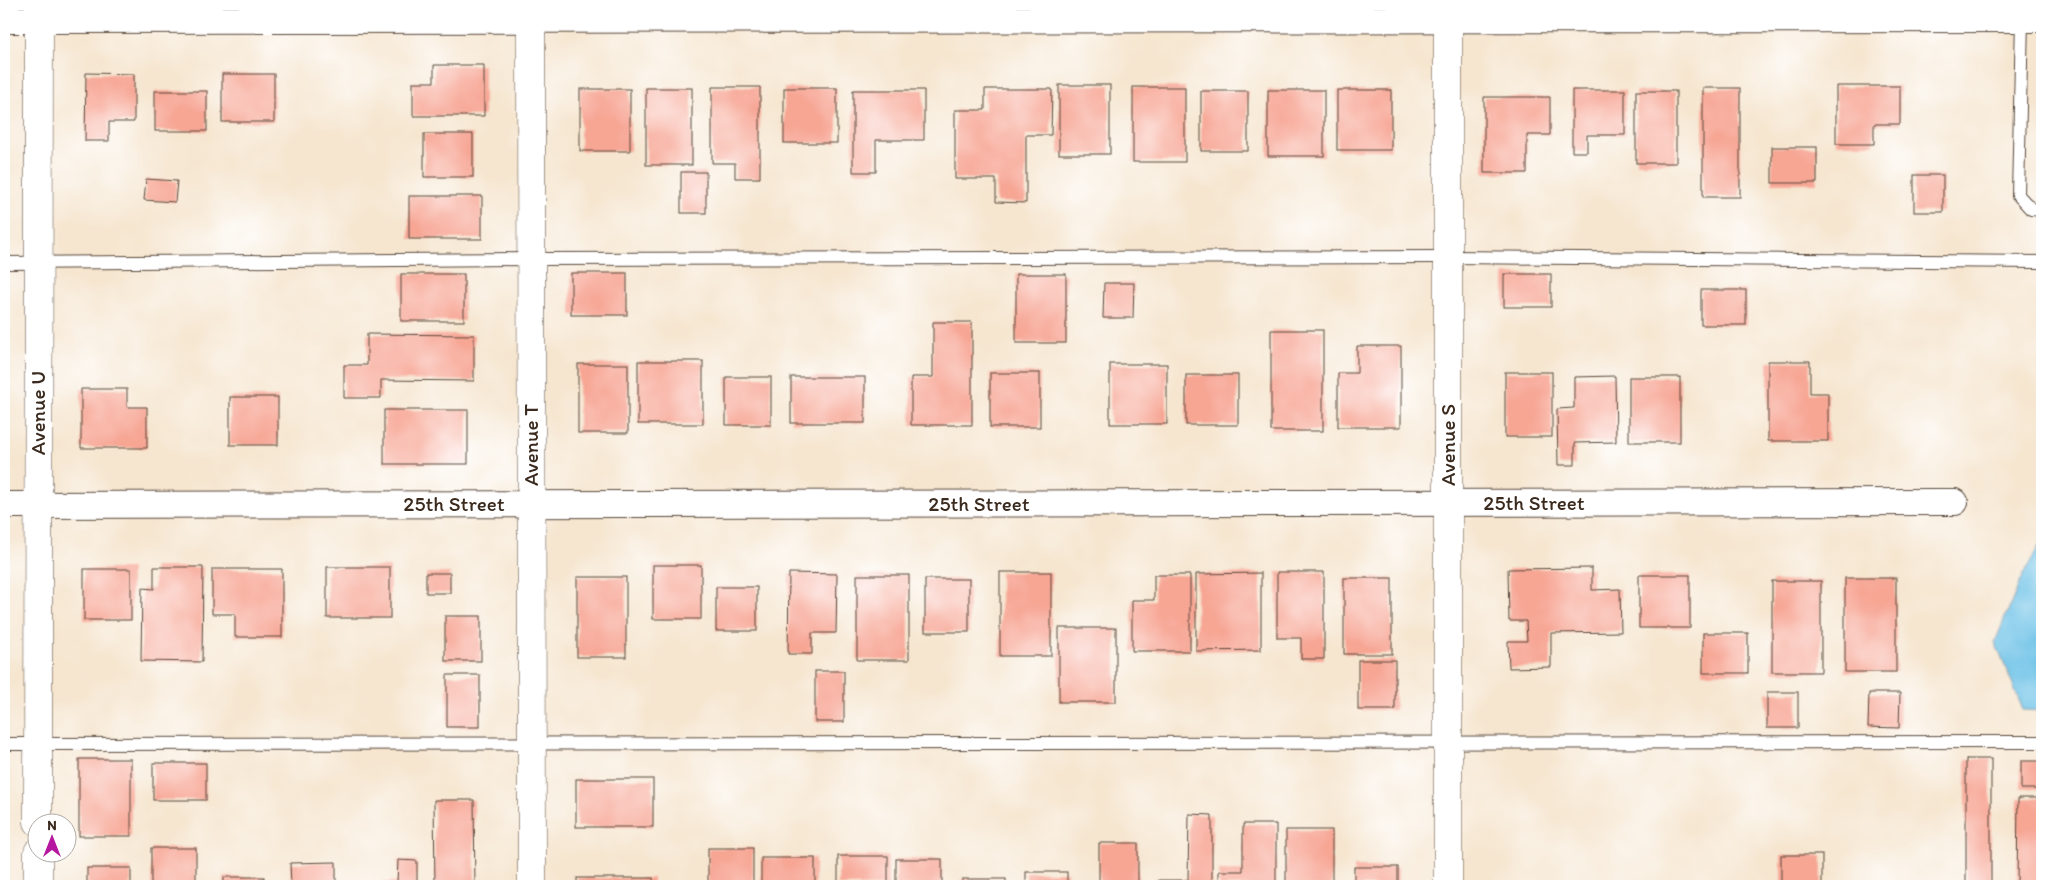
<svg xmlns="http://www.w3.org/2000/svg" width="2046" height="890" viewBox="0 0 2046 890" font-family="Itim,sans-serif">
	<style>
		.water { fill: #69c0e6; stroke: #527582 }
		.building { fill: #f7a694 }
		.lines { fill: none; stroke-linecap: round; stroke-linejoin: round }
		.service-casing { stroke: #574639; stroke-width: 14 }
		.minor-casing { stroke: #574639; stroke-width: 28 }
		.tertiary-casing { stroke: #574639; stroke-width: 29 }
		.service { stroke: #fff; stroke-width: 12 }
		.minor { stroke: #fff; stroke-width: 26 }
		.tertiary { stroke: #fff; stroke-width: 28 }
		.labels { text-anchor: middle; stroke-width: 4.5; stroke-linejoin: round; paint-order: stroke }
		.street-label { font-size: 21px; fill: #3b2a1e; stroke: #fff }
	</style>
	<rect width="100%" height="100%" fill="#fff"/>
	<filter id="ink" filterUnits="userSpaceOnUse"><feTurbulence type="fractalNoise" baseFrequency=".02" numOctaves="2"/><feDisplacementMap in="SourceGraphic" scale="10" xChannelSelector="R" yChannelSelector="G"/><feConvolveMatrix kernelMatrix="1 2 1 2 8 2 1 2 1" color-interpolation-filters="sRGB"/></filter>
	<filter id="wash" filterUnits="userSpaceOnUse"><feTurbulence type="fractalNoise" baseFrequency=".0096" numOctaves="4" result="noise"/><feDisplacementMap in="SourceGraphic" scale="20" xChannelSelector="R" yChannelSelector="G"/><feGaussianBlur stdDeviation="1.12" result="paint"/><feColorMatrix in="noise" values="0 0 0 0 0 0 0 0 0 0 0 0 0 0 0 0 0 1.4 0 .05"/><feComposite in="paint" operator="in"/></filter>
	<g filter="url(#wash)">
		<rect width="100%" height="100%" fill="#f6e6d0"/>
		<path class="water" d="M2042 540V711L2023 710 1995 642 2019 584Z"/>
		<g id="blocks">
			<g class="building">
				<path d="M434 65H484V116H413V82H434Z"/>
				<path d="M86 73 134 74V122H109V141H85Z"/>
				<rect x="222" y="74" width="52" height="48"/>
				<rect x="1059" y="85" width="51" height="69"/>
				<path d="M1836 86H1900V124H1874V144H1836Z"/>
				<path d="M712 87H760V178H735V163H712Z"/>
				<rect x="1133" y="87" width="52" height="75"/>
				<rect x="646" y="88" width="46" height="77"/>
				<rect x="784" y="88" width="53" height="55"/>
				<rect x="1703" y="88" width="37" height="109"/>
				<rect x="580" y="89" width="50" height="62"/>
				<path d="M985 89H1052L1051 135H1026V203L996 202V179H955V110H985Z"/>
				<path d="M853 90H924V140H876V172H853Z"/>
				<rect x="1268" y="90" width="56" height="66"/>
				<rect x="1337" y="90" width="54" height="60"/>
				<path d="M1572 90H1625V135H1587V152H1572Z"/>
				<rect x="155" y="91" width="52" height="40"/>
				<rect x="1201" y="91" width="47" height="60"/>
				<rect x="1636" y="91" width="40" height="72"/>
				<path d="M1484 97H1550V135H1527V173H1484Z"/>
				<rect x="424" y="134" width="49" height="43"/>
				<rect x="1772" y="147" width="45" height="36"/>
				<rect x="681" y="172" width="25" height="41"/>
				<rect x="1914" y="175" width="29" height="37"/>
				<path d="M146 179 177 181 175 202 144 200Z"/>
				<rect x="409" y="196" width="73" height="43"/>
				<rect x="571" y="273" width="56" height="42"/>
				<rect x="401" y="274" width="63" height="47"/>
				<rect x="1016" y="274" width="50" height="69"/>
				<rect x="1504" y="274" width="47" height="33"/>
				<path d="M1104 283H1134L1133 318H1103Z"/>
				<rect x="1701" y="290" width="45" height="35"/>
				<path d="M933 322H972V425H911V377H933Z"/>
				<rect x="1271" y="330" width="52" height="101"/>
				<path d="M367 334 474 335V381L381 380V398H344V365H367Z"/>
				<path d="M1357 346H1401V427H1338V373H1357Z"/>
				<rect x="638" y="361" width="65" height="63"/>
				<path d="M1768 361H1810V393H1828V441H1768Z"/>
				<rect x="578" y="364" width="50" height="69"/>
				<rect x="1110" y="364" width="57" height="60"/>
				<rect x="1505" y="372" width="47" height="65"/>
				<rect x="990" y="373" width="50" height="54"/>
				<rect x="1186" y="375" width="52" height="50"/>
				<path d="M1615 376 1616 442 1575 443V465H1558L1557 409 1574 408V377Z"/>
				<rect x="726" y="377" width="45" height="48"/>
				<rect x="791" y="377" width="74" height="46"/>
				<rect x="1629" y="377" width="51" height="65"/>
				<path d="M81 389H127V407H147V448H81Z"/>
				<rect x="230" y="397" width="48" height="48"/>
				<rect x="384" y="410" width="84" height="54"/>
				<rect x="653" y="565" width="48" height="54"/>
				<path d="M154 567H203L202 662 141 661 142 588 154 589Z"/>
				<rect x="327" y="567" width="63" height="51"/>
				<path d="M1592 568V590L1620 589 1621 632 1551 633V667L1509 668 1508 641H1527L1526 621H1509L1508 569Z"/>
				<rect x="84" y="569" width="47" height="51"/>
				<path d="M212 569H282V637H235V614H212Z"/>
				<rect x="1000" y="572" width="51" height="84"/>
				<path d="M1277 572H1324V659H1301V638H1277Z"/>
				<rect x="426" y="573" width="24" height="20"/>
				<path d="M789 573 837 574 836 633H812V654H788Z"/>
				<path d="M1261 573V650L1196 651V574Z"/>
				<rect x="857" y="575" width="52" height="85"/>
				<path d="M1154 575H1190V651H1132V600H1154Z"/>
				<rect x="1639" y="575" width="51" height="53"/>
				<rect x="577" y="577" width="49" height="80"/>
				<rect x="1344" y="578" width="48" height="76"/>
				<rect x="1845" y="578" width="51" height="94"/>
				<rect x="925" y="579" width="44" height="53"/>
				<rect x="1772" y="581" width="49" height="91"/>
				<rect x="716" y="587" width="41" height="44"/>
				<rect x="445" y="616" width="36" height="45"/>
				<rect x="1059" y="628" width="57" height="74"/>
				<rect x="1703" y="633" width="45" height="40"/>
				<rect x="1358" y="660" width="37" height="50"/>
				<rect x="815" y="671" width="29" height="51"/>
				<rect x="447" y="675" width="33" height="52"/>
				<rect x="1767" y="692" width="31" height="36"/>
				<path d="M1869 693H1900L1899 728 1868 727Z"/>
				<rect x="79" y="759" width="52" height="77"/>
				<rect x="1966" y="759" width="25" height="127"/>
				<rect x="2021" y="761" width="21" height="28"/>
				<rect x="153" y="763" width="53" height="37"/>
				<rect x="576" y="779" width="77" height="48"/>
				<path d="M2018 798H2042V886H2017Z"/>
				<path d="M434 800H474L475 886H435Z"/>
				<path d="M1189 814 1212 815V886H1158V880H1188Z"/>
				<path d="M1243 824H1276V886H1219V871H1243Z"/>
				<rect x="1286" y="830" width="46" height="56"/>
				<rect x="1099" y="843" width="39" height="43"/>
				<rect x="151" y="848" width="45" height="38"/>
				<rect x="708" y="848" width="45" height="38"/>
				<rect x="1781" y="855" width="41" height="31"/>
				<rect x="838" y="856" width="50" height="30"/>
				<rect x="761" y="858" width="54" height="28"/>
				<rect x="896" y="859" width="46" height="27"/>
				<path d="M398 860 417 861V886H371V882H397Z"/>
				<path d="M336 862V886H291L290 863Z"/>
				<rect x="1354" y="867" width="44" height="19"/>
				<rect x="87" y="868" width="44" height="18"/>
				<rect x="1026" y="872" width="41" height="14"/>
				<rect x="224" y="877" width="40" height="9"/>
				<rect x="577" y="878" width="76" height="8"/>
				<rect x="962" y="879" width="44" height="7"/>
			</g>
		</g>
	</g>
	<g filter="url(#ink)">
		<use href="#blocks" fill-opacity="0" stroke="#574639" stroke-width="1"/>
		<g class="lines">
			<g class="service-casing">
				<g id="service">
					<path d="M2022 19 2018 195 2031 209 2042 210"/>
					<path d="M4 263 531 259 1448 257 2042 262"/>
					<path d="M4 744 2042 742"/>
				</g>
			</g>
			<g class="minor-casing">
				<g id="minor">
					<path d="M4 20 2042 19"/>
					<path d="M4 505 1955 502"/>
				</g>
			</g>
			<g class="tertiary-casing">
				<g id="tertiary">
					<path d="M531 4 532 886"/>
					<path d="M1448 4V886"/>
					<path d="M38 822 39 4"/>
					<path d="M38 852V886"/>
				</g>
			</g>
			<use href="#service" class="service"/>
			<use href="#minor" class="minor"/>
			<use href="#tertiary" class="tertiary"/>
		</g>
	</g>
	<g class="labels">
		<g class="street-label">
			<text transform="translate(38 413) rotate(-90)" y="7">Avenue U</text>
			<text transform="translate(531 445) rotate(-90)" y="7">Avenue T</text>
			<text transform="translate(1448 445) rotate(-90)" y="7">Avenue S</text>
			<text x="1534" y="510">25th Street</text>
			<text x="454" y="511">25th Street</text>
			<text x="979" y="511">25th Street</text>
		</g>
	</g>
	<rect width="2046" height="890" fill="none" stroke="#fff" stroke-width="20"/>
	<g transform="translate(52 838)"><circle r="24" fill="#ffffff" stroke="#b1aaa5"/>
	<path d="M0-4L9 19L0 12L-9 19Z" fill="#b5179e"/>
	<text y="-8" font-size="14" font-weight="bold" text-anchor="middle" fill="#3b2a1e">N</text>
	</g>
</svg>
